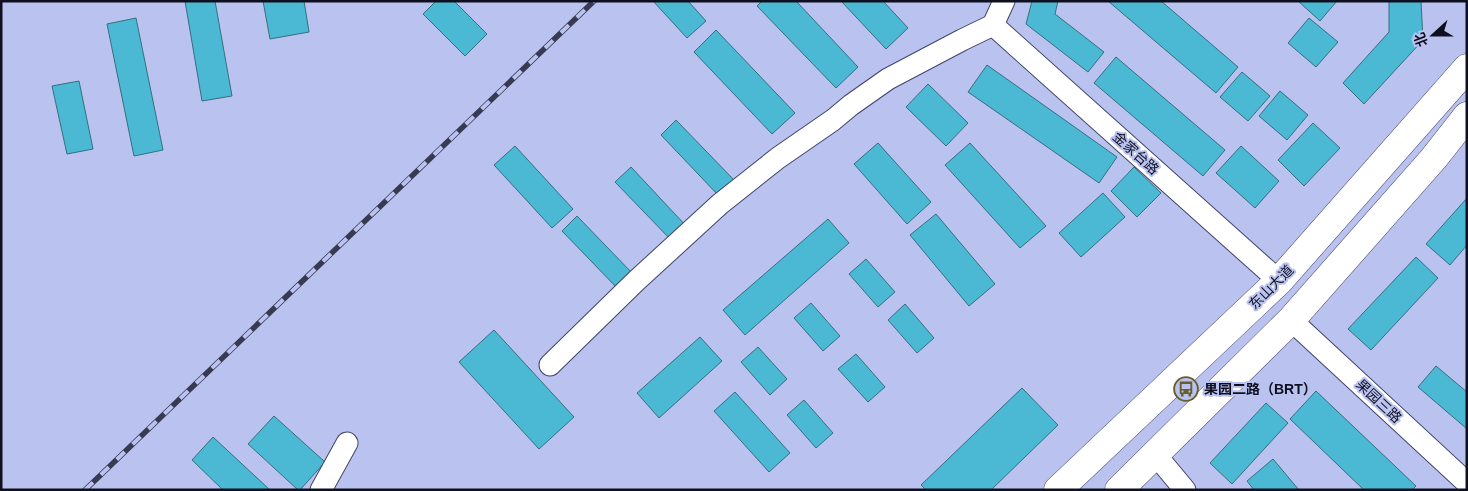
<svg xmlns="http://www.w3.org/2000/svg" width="1468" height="491" viewBox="0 0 1468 491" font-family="Helvetica,'Noto Sans SC',sans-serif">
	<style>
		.building { fill: #4bb9d4; stroke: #366f7e }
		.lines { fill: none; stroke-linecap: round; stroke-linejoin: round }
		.minor-casing { stroke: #3f446a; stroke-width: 23 }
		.major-casing { stroke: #3f446a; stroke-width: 29 }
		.minor { stroke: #fff; stroke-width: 21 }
		.major { stroke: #fff; stroke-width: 28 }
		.rail-casing { stroke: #373a51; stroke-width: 5.5 }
		.rail { stroke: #bac2ef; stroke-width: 4; stroke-dasharray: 11; stroke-linecap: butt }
		.labels { text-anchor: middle; stroke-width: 4; stroke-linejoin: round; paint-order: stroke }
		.street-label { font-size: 14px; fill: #0e1020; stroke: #bac2ef }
		.poi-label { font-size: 14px; font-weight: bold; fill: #0e1020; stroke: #bac2ef; text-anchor: start }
	</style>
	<rect width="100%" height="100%" fill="#bac2ef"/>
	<g class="building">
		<path d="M185 1H215L232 96 202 101Z"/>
		<path d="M263 1H304L309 32 270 39Z"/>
		<path d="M436 1H454L487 34 465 56 423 14Z"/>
		<path d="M653 1H688L706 21 687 38Z"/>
		<path d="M762 1H796L858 67 836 88 757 6Z"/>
		<path d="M841 1H883L908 28 886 49Z"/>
		<path d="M1032 1H1058L1055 14 1104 52 1088 72 1026 24Z"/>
		<path d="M1108 1H1161L1238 67 1216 93Z"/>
		<path d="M1298 1H1337L1320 21Z"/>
		<path d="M1389 1H1421L1423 40 1364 104 1343 83 1389 32Z"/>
		<path d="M136 18 163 150 134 156 107 24Z"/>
		<path d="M1309 18 1338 42 1316 67 1288 43Z"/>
		<path d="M716 30 795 113 772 134 694 52Z"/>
		<path d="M1116 57 1225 150 1203 176 1094 83Z"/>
		<path d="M987 65 1117 157 1099 183 968 92Z"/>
		<path d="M1242 72 1270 96 1248 121 1220 97Z"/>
		<path d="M79 81 93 149 67 154 52 86Z"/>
		<path d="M928 84 968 123 946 146 906 107Z"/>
		<path d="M1280 91 1308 115 1287 140 1259 116Z"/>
		<path d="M676 120 734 180 718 195 661 135Z"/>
		<path d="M1313 123 1340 148 1304 186 1278 160Z"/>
		<path d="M878 143 931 202 907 224 854 164Z"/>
		<path d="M970 143 1046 226 1020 248 945 165Z"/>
		<path d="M515 146 573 209 552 228 494 165Z"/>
		<path d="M1241 146 1279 181 1255 208 1216 173Z"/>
		<path d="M631 167 688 228 673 242 615 182Z"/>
		<path d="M1134 167 1161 193 1137 217 1111 191Z"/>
		<path d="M1103 193 1125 217 1081 257 1059 233Z"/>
		<path d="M1467 198V245L1450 265 1426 244Z"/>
		<path d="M936 214 995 284 969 306 910 235Z"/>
		<path d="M577 216 635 276 620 291 562 231Z"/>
		<path d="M828 219 849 243 745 335 723 310Z"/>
		<path d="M1416 257 1438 278 1371 350 1348 329Z"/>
		<path d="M866 259 895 292 878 307 849 274Z"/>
		<path d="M811 303 840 336 823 351 794 318Z"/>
		<path d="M905 304 934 338 917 353 888 320Z"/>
		<path d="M494 330 574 417 539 449 459 362Z"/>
		<path d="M700 337 722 361 659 418 637 393Z"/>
		<path d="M758 347 787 379 770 395 741 362Z"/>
		<path d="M856 354 885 387 868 402 838 369Z"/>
		<path d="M1436 366 1467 392V429L1418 387Z"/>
		<path d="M1022 388 1058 425 991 490H926L921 485Z"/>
		<path d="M1316 391 1416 486 1412 490H1364L1290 419Z"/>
		<path d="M735 392 790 453 769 472 714 411Z"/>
		<path d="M804 400 833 433 816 448 787 415Z"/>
		<path d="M1266 403 1288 423 1232 484 1210 463Z"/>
		<path d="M274 416 325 462 300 490H298L248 444Z"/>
		<path d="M213 437 270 490H223L192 460Z"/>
		<path d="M1273 459 1299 490H1254L1247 481Z"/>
	</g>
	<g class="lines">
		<g class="minor-casing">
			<g id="minor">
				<path d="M993 25 1279 281"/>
				<path d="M1291 320 1467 483"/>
				<path d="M550 365 636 281 720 204 778 158 833 120 851 105 888 79 962 40 993 25 1004 1"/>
				<path d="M1155 454 1185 490"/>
				<path d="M321 490 347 443"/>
			</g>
		</g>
		<g class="major-casing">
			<g id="major">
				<path d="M1058 490 1279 281 1467 68"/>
				<path d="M1119 490 1291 320 1434 158 1467 116"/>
			</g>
		</g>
		<use href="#minor" class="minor"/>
		<use href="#major" class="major"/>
		<g class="rail-casing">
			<path id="rail" d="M85 490 594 1"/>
		</g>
		<use href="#rail" class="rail"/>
	</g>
	<defs>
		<g id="bus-ring" transform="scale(1.25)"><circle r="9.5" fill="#bac2ef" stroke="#695e2b" stroke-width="1.5"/><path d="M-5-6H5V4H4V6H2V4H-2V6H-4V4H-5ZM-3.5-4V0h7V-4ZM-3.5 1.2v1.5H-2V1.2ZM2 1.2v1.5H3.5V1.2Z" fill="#695e2b"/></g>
	</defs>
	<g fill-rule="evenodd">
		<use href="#bus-ring" x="1186" y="389"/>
	</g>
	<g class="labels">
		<g class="street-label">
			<text transform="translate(1136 153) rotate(42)" y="5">金家台路</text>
			<text transform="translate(1271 287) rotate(-45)" y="5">东山大道</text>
			<text transform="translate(1379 401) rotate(43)" y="5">果园三路</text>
		</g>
		<g class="poi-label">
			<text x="1204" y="394">果园二路（BRT）</text>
		</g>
	</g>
	<rect width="1468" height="491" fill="none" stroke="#0e1020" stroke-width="5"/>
	<g transform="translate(1433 35) rotate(249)" stroke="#bac2ef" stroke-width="4" paint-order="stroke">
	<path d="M0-4L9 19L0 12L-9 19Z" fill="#0e1020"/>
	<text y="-8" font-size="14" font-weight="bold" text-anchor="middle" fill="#0e1020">北</text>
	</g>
</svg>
